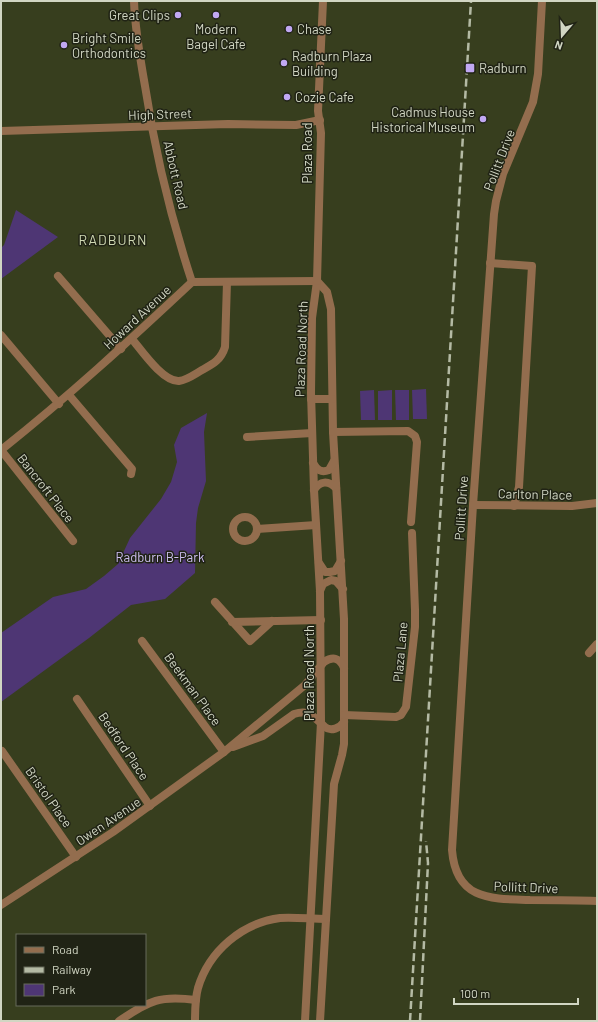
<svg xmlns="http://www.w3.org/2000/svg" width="598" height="1022" viewBox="0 0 598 1022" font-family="Barlow,sans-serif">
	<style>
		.green { fill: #4e3674 }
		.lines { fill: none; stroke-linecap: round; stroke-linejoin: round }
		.minor { stroke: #936d4e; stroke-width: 8 }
		.tertiary { stroke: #936d4e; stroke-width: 8 }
		.rail { stroke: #b4baa4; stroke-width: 2.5; stroke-dasharray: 8 4; stroke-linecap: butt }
		.poi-dot { fill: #c1a8f3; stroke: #202315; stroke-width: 1.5 }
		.labels { text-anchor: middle; stroke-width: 3; stroke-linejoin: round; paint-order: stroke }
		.poi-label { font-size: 13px; fill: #d1d6c3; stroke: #202315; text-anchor: start }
		.street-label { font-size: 13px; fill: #d1d6c3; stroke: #202315 }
		.park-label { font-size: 13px; fill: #cebff1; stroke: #202315 }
		.neighbourhood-label { font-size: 14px; letter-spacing: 1px; fill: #d0d9b3; stroke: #202315 }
	</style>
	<rect width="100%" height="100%" fill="#373e1e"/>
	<g class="green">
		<path d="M16 210 58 237 1 279V248L4 245Z"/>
		<path d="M426 389 427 419H413L412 390Z"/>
		<path d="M374 390 375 420H361L360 391Z"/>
		<path d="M392 390V420H378V391Z"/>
		<path d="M395 390H409V420H396Z"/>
		<path d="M207 413 204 432 206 481 198 508 196 523 195 573 165 599 131 605 89 638 1 702V633L53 597 86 589 104 576 118 564 130 538 161 499 171 482 177 462 174 445 181 428Z"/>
	</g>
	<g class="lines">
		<g class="minor">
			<path d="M134 1C135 30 140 58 145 86 155 152 171 218 192 282"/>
			<path d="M542 1 538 74 533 102 503 174 496 201 494 214 473 505 452 850C456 900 490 899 530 900 552 900 575 900 597 901"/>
			<path d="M1 131 228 124 296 125 320 120"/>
			<path d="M490 263 532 266 519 487 514 506"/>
			<path d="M58 276 121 349"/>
			<path d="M317 281 327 292 331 309 333 432 344 619V744L342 755 334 784 320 1021"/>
			<path d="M1 335 59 404"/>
			<path d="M132 339C142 351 163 382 179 381 187 380 195 374 202 370 213 364 221 360 225 347L227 282"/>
			<path d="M69 395 132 469 131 474"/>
			<path d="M311 399H332"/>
			<path d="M333 432 408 431 415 436 417 442 411 522"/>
			<path d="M247 437 312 433"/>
			<path d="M1 450C68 397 130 340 192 282L317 281"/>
			<path d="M1 450 73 541"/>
			<path d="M313 463C317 470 321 473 329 470L334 461"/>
			<path d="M314 490C320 481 328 480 336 488"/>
			<path d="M473 505 572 506 597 503"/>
			<circle cx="245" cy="529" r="12"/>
			<path d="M257 529 316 525"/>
			<path d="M319 563 325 572H330L335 571 341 561"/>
			<path d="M320 591 323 584 331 580 336 581 343 589"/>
			<path d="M215 602 250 641 272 621"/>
			<path d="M232 622 321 620"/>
			<path d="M142 641 224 752"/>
			<path d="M589 653 597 644"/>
			<path d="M77 699 150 806"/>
			<path d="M344 715 396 717 401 715 406 707 415 627V610L412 533"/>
			<path d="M233 747 263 736 294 714C311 709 314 718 325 727 331 732 340 728 344 722"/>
			<path d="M2 751 76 857"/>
			<path d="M1 905 113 832 224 752 305 685 324 662C333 656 340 658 344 668"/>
			<path d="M119 1021C150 1001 158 995 196 1000"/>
			<path d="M195 1021C195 1010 195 999 198 988 209 951 242 923 280 918 295 917 311 919 326 919"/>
			<path d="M305 1021 321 722 320 591 314 490 311 393 312 318 317 281"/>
		</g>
		<path class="tertiary" d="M317 281 321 133 318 111 323 1"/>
		<g class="rail">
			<path d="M410 1021 471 1"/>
			<path d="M420 1021 428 863 426 841"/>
		</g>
	</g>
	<g class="poi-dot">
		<circle cx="178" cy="15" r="4"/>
		<circle cx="216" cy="15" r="4"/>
		<circle cx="289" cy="29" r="4"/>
		<circle cx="64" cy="45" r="4"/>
		<circle cx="284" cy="63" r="4"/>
		<rect x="465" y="63" width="10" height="10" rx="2"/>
		<circle cx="287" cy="97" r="4"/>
		<circle cx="483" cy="119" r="4"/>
	</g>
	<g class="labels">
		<g class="poi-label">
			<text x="170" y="20" text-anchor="end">Great Clips</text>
			<text x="216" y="34" text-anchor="middle">Modern<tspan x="216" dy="15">Bagel Cafe</tspan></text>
			<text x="297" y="34">Chase</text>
			<text x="72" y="43">Bright Smile<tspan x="72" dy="15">Orthodontics</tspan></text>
			<text x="292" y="61">Radburn Plaza<tspan x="292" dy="15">Building</tspan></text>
			<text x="479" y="73">Radburn</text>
			<text x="295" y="102">Cozie Cafe</text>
			<text x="475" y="117" text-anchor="end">Cadmus House<tspan x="475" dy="15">Historical Museum</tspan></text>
		</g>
		<g class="street-label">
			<text transform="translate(160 114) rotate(-2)" y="5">High Street</text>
			<text transform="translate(307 153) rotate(-90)" y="5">Plaza Road</text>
			<text transform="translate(499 160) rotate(-69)" y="5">Pollitt Drive</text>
			<text transform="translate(176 175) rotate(77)" y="5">Abbott Road</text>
			<text transform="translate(137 317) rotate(-43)" y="5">Howard Avenue</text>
			<text transform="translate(301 349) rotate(-88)" y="5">Plaza Road North</text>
			<text transform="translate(46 488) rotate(52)" y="5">Bancroft Place</text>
			<text transform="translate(535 494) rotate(1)" y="5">Carlton Place</text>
			<text transform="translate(461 508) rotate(-86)" y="5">Pollitt Drive</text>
			<text transform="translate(400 652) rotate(-85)" y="5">Plaza Lane</text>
			<text transform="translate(309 673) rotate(-90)" y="5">Plaza Road North</text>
			<text transform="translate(193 689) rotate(54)" y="5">Beekman Place</text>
			<text transform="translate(124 746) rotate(56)" y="5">Bedford Place</text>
			<text transform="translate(49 797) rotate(55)" y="5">Bristol Place</text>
			<text transform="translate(108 821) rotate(-34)" y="5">Owen Avenue</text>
			<text transform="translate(526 887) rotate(2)" y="5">Pollitt Drive</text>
		</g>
		<g class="park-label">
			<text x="160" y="562">Radburn B-Park</text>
		</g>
		<g class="neighbourhood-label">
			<text x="113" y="245">RADBURN</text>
		</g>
	</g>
	<rect width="598" height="1022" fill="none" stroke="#d1d6c3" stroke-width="4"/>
	<rect x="16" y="934" width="130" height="72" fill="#202315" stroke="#676b5b"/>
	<rect x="24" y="947" width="20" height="6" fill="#936d4e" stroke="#676b5b"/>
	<text x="52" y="954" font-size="12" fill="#d1d6c3">Road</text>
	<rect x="24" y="967" width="20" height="6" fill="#b4baa4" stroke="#676b5b"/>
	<text x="52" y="974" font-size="12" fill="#d1d6c3">Railway</text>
	<rect x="24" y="984" width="20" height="12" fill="#4e3674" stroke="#676b5b"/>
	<text x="52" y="994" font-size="12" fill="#d1d6c3">Park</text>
	<g transform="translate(562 36) rotate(199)" stroke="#202315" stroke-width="3" paint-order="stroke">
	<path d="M0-3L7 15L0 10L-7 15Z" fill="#d1d6c3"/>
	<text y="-6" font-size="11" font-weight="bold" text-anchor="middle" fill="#d1d6c3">N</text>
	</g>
	<path d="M454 998v6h124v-6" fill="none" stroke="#d1d6c3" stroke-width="2"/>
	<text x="460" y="998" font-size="12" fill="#d1d6c3" stroke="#202315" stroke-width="3" paint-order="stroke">100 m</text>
</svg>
